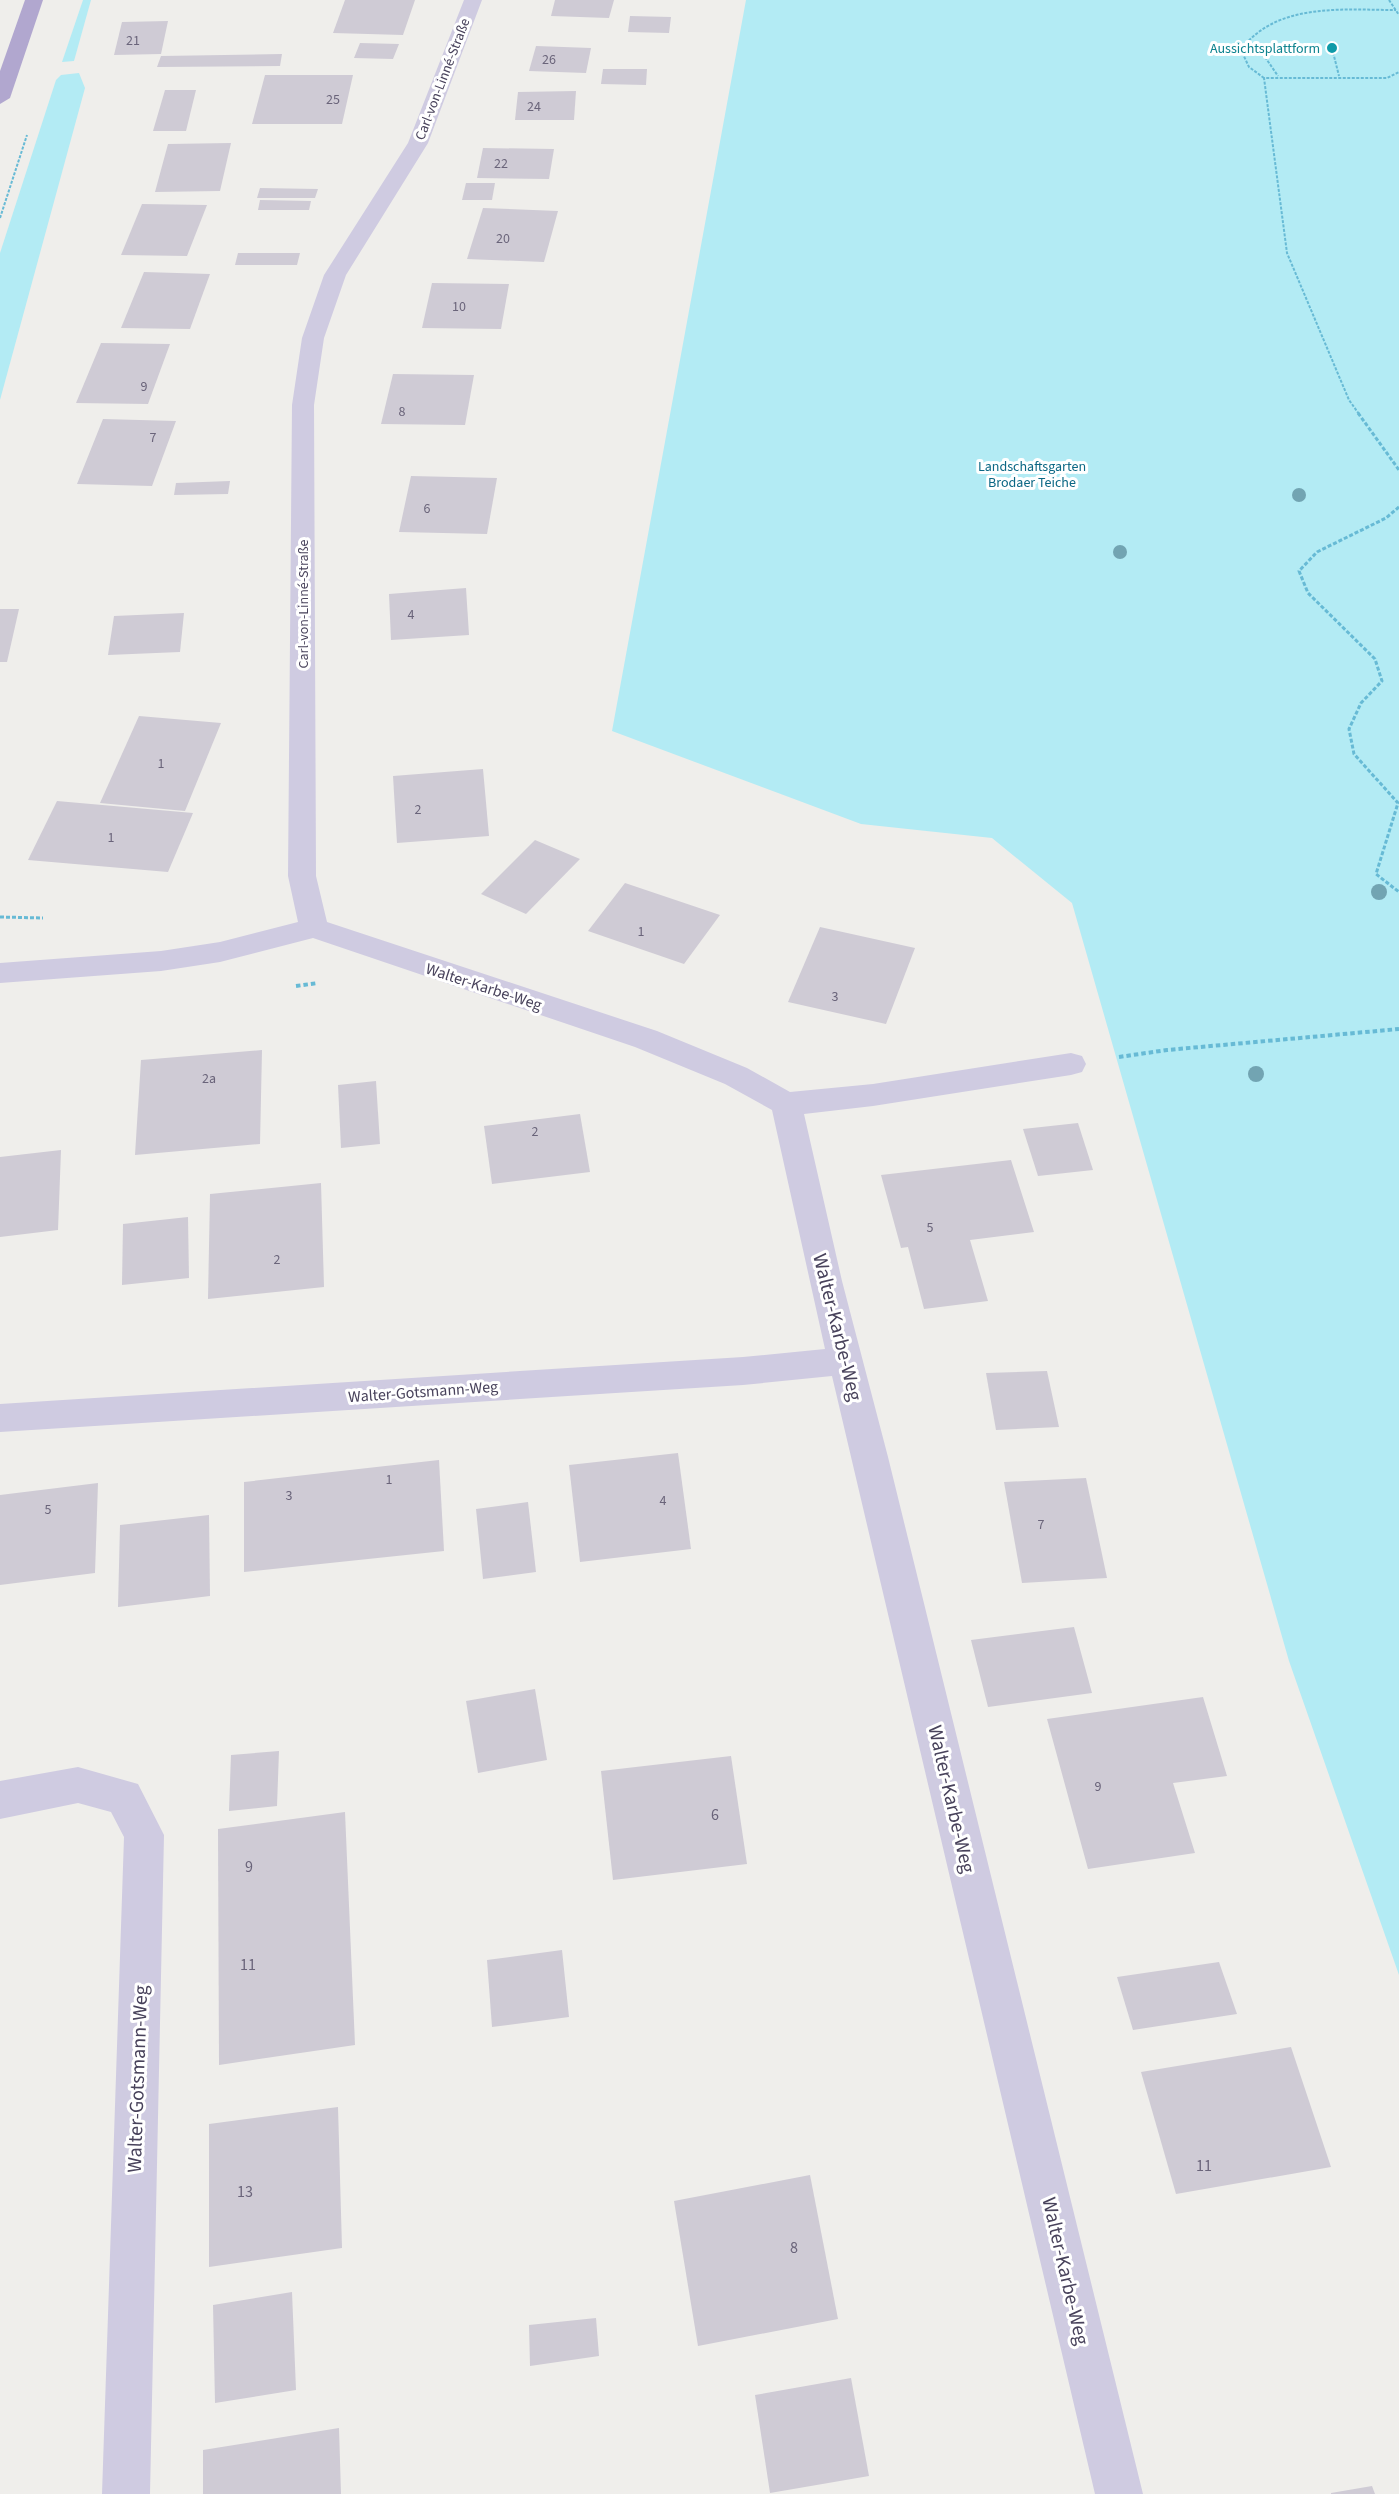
<svg xmlns="http://www.w3.org/2000/svg" width="1399" height="2494" viewBox="0 0 1399 2494" font-family="'Source Sans 3',sans-serif">
	<style>
		.green { fill: #b3ebf4 }
		.building { fill: #cfcbd5 }
		.lines { fill: none; stroke-linecap: round; stroke-linejoin: round }
		.path-far2 { stroke: #67bad5; stroke-width: 2; stroke-dasharray: 3 1.5; stroke-linecap: butt }
		.path-far1 { stroke: #67bad5; stroke-width: 3; stroke-dasharray: 4 2; stroke-linecap: butt }
		.path { stroke: #67bad5; stroke-width: 4; stroke-dasharray: 4.5 3; stroke-linecap: butt }
		.street { fill: #cfcbe1; fill-rule: evenodd }
		.primary { fill: #b1a7cf; fill-rule: evenodd }
		.tree { fill: #72a4b2 }
		.culture-dot { fill: #0f9aa8; stroke: #fff; stroke-width: 2 }
		.labels { text-anchor: middle; stroke-width: 6; stroke-linejoin: round; paint-order: stroke }
		.number-label { font-size: 14px; fill: #6a647a }
		.far-culture-label { font-size: 14px; fill: #0d838f; stroke: #fff; text-anchor: end }
		.far-street-label { font-size: 14px; fill: #48425b; stroke: #fff }
		.far-park-label { font-size: 14px; fill: #0b6784; stroke: #fff }
		.street-label { font-size: 16px; fill: #48425b; stroke: #fff }
		.near-number-label { font-size: 16px; fill: #6a647a }
		.near-street-label { font-size: 20px; fill: #48425b; stroke: #fff }
	</style>
	<rect width="100%" height="100%" fill="#efeeeb"/>
	<g class="green">
		<path d="M83 0H91L74 61 62 62Z"/>
		<path d="M746 0H1399V1975L1289 1661 1072 903 992 838 861 824 612 731Z"/>
		<path d="M79 73 85 88 0 400V253L56 80 61 75Z"/>
	</g>
	<g class="building">
		<path d="M345 0H415L403 35 333 33Z"/>
		<path d="M555 0H614L609 18 551 16Z"/>
		<path d="M630 16 671 17 669 33 628 32Z"/>
		<path d="M168 21 161 54 114 55 122 22Z"/>
		<path d="M360 43 399 44 393 59 354 58Z"/>
		<path d="M536 46 591 48 586 73 529 71Z"/>
		<path d="M282 54 280 66 157 67 161 56Z"/>
		<path d="M603 69H647L646 85 601 84Z"/>
		<path d="M265 75H353L342 124H252Z"/>
		<path d="M165 90H196L186 131H153Z"/>
		<path d="M576 91 574 120H515L518 92Z"/>
		<path d="M231 143 220 191 155 192 168 144Z"/>
		<path d="M483 148 554 149 549 179 477 178Z"/>
		<path d="M466 183H495L492 200H462Z"/>
		<path d="M260 188 318 189 315 198H257Z"/>
		<path d="M260 200 311 201 309 210H258Z"/>
		<path d="M142 204 207 205 187 256 121 255Z"/>
		<path d="M483 208 558 211 544 262 467 259Z"/>
		<path d="M238 253H300L297 265H235Z"/>
		<path d="M144 272 210 274 190 329 121 328Z"/>
		<path d="M432 283 509 284 501 329 422 328Z"/>
		<path d="M101 343 170 344 148 404 76 403Z"/>
		<path d="M393 374 474 375 465 425 381 424Z"/>
		<path d="M103 419 176 421 152 486 77 484Z"/>
		<path d="M411 476 497 478 487 534 399 532Z"/>
		<path d="M230 481 228 494 174 495 176 483Z"/>
		<path d="M466 588 469 635 391 640 389 594Z"/>
		<path d="M0 609H19L7 662H0Z"/>
		<path d="M184 613 180 652 108 655 114 616Z"/>
		<path d="M139 716 221 723 185 811 100 803Z"/>
		<path d="M483 769 489 836 397 843 393 776Z"/>
		<path d="M57 801 193 813 168 872 28 860Z"/>
		<path d="M535 840 580 859 526 914 481 894Z"/>
		<path d="M625 883 720 915 684 964 588 931Z"/>
		<path d="M820 927 915 948 886 1024 788 1002Z"/>
		<path d="M262 1050 260 1144 135 1155 141 1060Z"/>
		<path d="M376 1081 380 1144 341 1148 338 1085Z"/>
		<path d="M580 1114 590 1172 492 1184 484 1126Z"/>
		<path d="M1078 1123 1093 1170 1038 1176 1023 1129Z"/>
		<path d="M61 1150 58 1230 0 1237V1157Z"/>
		<path d="M1011 1160 1034 1232 970 1240 988 1301 924 1309 908 1247 901 1248 881 1175Z"/>
		<path d="M321 1183 324 1287 208 1299 210 1194Z"/>
		<path d="M188 1217 189 1278 122 1285 123 1224Z"/>
		<path d="M1047 1371 1059 1427 996 1430 986 1373Z"/>
		<path d="M678 1453 691 1549 580 1562 569 1465Z"/>
		<path d="M439 1460 444 1551 244 1572V1482Z"/>
		<path d="M1086 1478 1107 1578 1022 1583 1004 1482Z"/>
		<path d="M98 1483 95 1573 0 1585V1495Z"/>
		<path d="M528 1502 536 1572 483 1579 476 1509Z"/>
		<path d="M209 1515 210 1596 118 1607 120 1525Z"/>
		<path d="M1074 1627 1092 1693 988 1707 971 1640Z"/>
		<path d="M535 1689 547 1760 478 1773 466 1701Z"/>
		<path d="M1203 1697 1227 1776 1173 1783 1195 1853 1088 1869 1047 1719Z"/>
		<path d="M279 1751 277 1806 229 1811 231 1755Z"/>
		<path d="M731 1756 747 1864 613 1880 601 1771Z"/>
		<path d="M345 1812 355 2045 219 2065 218 1829Z"/>
		<path d="M562 1950 569 2017 492 2027 487 1960Z"/>
		<path d="M1219 1962 1237 2014 1133 2030 1117 1977Z"/>
		<path d="M1291 2047 1331 2167 1176 2194 1141 2072Z"/>
		<path d="M338 2107 342 2248 209 2267V2124Z"/>
		<path d="M810 2175 838 2319 698 2346 674 2201Z"/>
		<path d="M292 2292 296 2390 215 2403 213 2305Z"/>
		<path d="M596 2318 599 2356 530 2366 529 2325Z"/>
		<path d="M851 2378 869 2476 770 2493 755 2395Z"/>
		<path d="M339 2428 341 2494H203V2450Z"/>
		<path d="M1372 2486 1375 2494H1331V2493Z"/>
	</g>
	<g class="lines">
		<g class="path-far2">
			<path d="M1389 0 1399 15"/>
			<path d="M1332 48 1339 76"/>
			<path d="M1265 57 1278 76"/>
			<path d="M1264 78 1249 67 1241 50C1276 2 1343 10 1396 10"/>
			<path d="M0 218 27 135"/>
			<path d="M1359 414 1349 400 1287 253 1264 78H1387L1399 72"/>
		</g>
		<g class="path-far1">
			<path d="M1358 413 1399 470"/>
			<path d="M1399 507 1386 518 1317 552 1299 571 1308 593 1375 659 1382 681 1361 703 1349 729 1354 754 1398 803 1376 874 1399 892"/>
			<path d="M0 917 43 918"/>
		</g>
		<g class="path">
			<path d="M296 986 318 983"/>
			<path d="M1119 1057 1167 1050 1399 1029"/>
		</g>
		<g class="street">
			<path d="M464 0H482L428 143 346 275 324 338 314 405 316 876 327 922 657 1031 747 1068 790 1092 873 1084 1071 1053 1082 1056 1086 1064 1082 1072 1071 1075 873 1106 804 1114 842 1281 888 1457 1143 2494H1095L832 1376 743 1385 0 1432V1404L743 1357 825 1349 772 1110 725 1084 635 1047 313 938 220 962 161 971 0 983V963L161 951 220 942 298 922 288 876 292 405 302 338 324 275 408 143Z"/>
			<path d="M78 1767 138 1784 164 1835 150 2494H102L124 1837 111 1812 78 1803 0 1819V1781Z"/>
		</g>
		<path class="primary" d="M25 0H43L10 98 0 104V71Z"/>
	</g>
	<g class="tree">
		<circle cx="1299" cy="495" r="7"/>
		<circle cx="1120" cy="552" r="7"/>
		<circle cx="1379" cy="892" r="8"/>
		<circle cx="1256" cy="1074" r="8"/>
	</g>
	<circle class="culture-dot" cx="1332" cy="48" r="6"/>
	<g class="labels">
		<g class="number-label">
			<text x="133" y="45">21</text>
			<text x="549" y="64">26</text>
			<text x="333" y="104">25</text>
			<text x="534" y="111">24</text>
			<text x="501" y="168">22</text>
			<text x="503" y="243">20</text>
			<text x="459" y="311">10</text>
			<text x="144" y="391">9</text>
			<text x="402" y="416">8</text>
			<text x="153" y="442">7</text>
			<text x="427" y="513">6</text>
			<text x="411" y="619">4</text>
			<text x="161" y="768">1</text>
			<text x="418" y="814">2</text>
			<text x="111" y="842">1</text>
			<text x="641" y="936">1</text>
			<text x="835" y="1001">3</text>
			<text x="209" y="1083">2a</text>
			<text x="535" y="1136">2</text>
			<text x="930" y="1232">5</text>
			<text x="277" y="1264">2</text>
			<text x="389" y="1484">1</text>
			<text x="289" y="1500">3</text>
			<text x="663" y="1505">4</text>
			<text x="48" y="1514">5</text>
			<text x="1041" y="1529">7</text>
			<text x="1098" y="1791">9</text>
		</g>
		<g class="far-culture-label">
			<text x="1320" y="53">Aussichtsplattform</text>
		</g>
		<g class="far-street-label">
			<text transform="translate(442 79) rotate(-69)" y="5">Carl-von-Linné-Straße</text>
			<text transform="translate(303 604) rotate(-90)" y="5">Carl-von-Linné-Straße</text>
		</g>
		<g class="far-park-label">
			<text x="1032" y="471">Landschaftsgarten<tspan x="1032" dy="16">Brodaer Teiche</tspan></text>
		</g>
		<g class="street-label">
			<text transform="translate(484 986) rotate(18)" y="6">Walter-Karbe-Weg</text>
			<text transform="translate(423 1391) rotate(-4)" y="6">Walter-Gotsmann-Weg</text>
		</g>
		<g class="near-number-label">
			<text x="715" y="1820">6</text>
			<text x="249" y="1872">9</text>
			<text x="248" y="1970">11</text>
			<text x="1204" y="2171">11</text>
			<text x="245" y="2197">13</text>
			<text x="794" y="2253">8</text>
		</g>
		<g class="near-street-label">
			<text transform="translate(838 1327) rotate(76)" y="7">Walter-Karbe-Weg</text>
			<text transform="translate(952 1799) rotate(77)" y="7">Walter-Karbe-Weg</text>
			<text transform="translate(137 2079) rotate(-88)" y="7">Walter-Gotsmann-Weg</text>
			<text transform="translate(1066 2271) rotate(77)" y="7">Walter-Karbe-Weg</text>
		</g>
	</g>
</svg>
